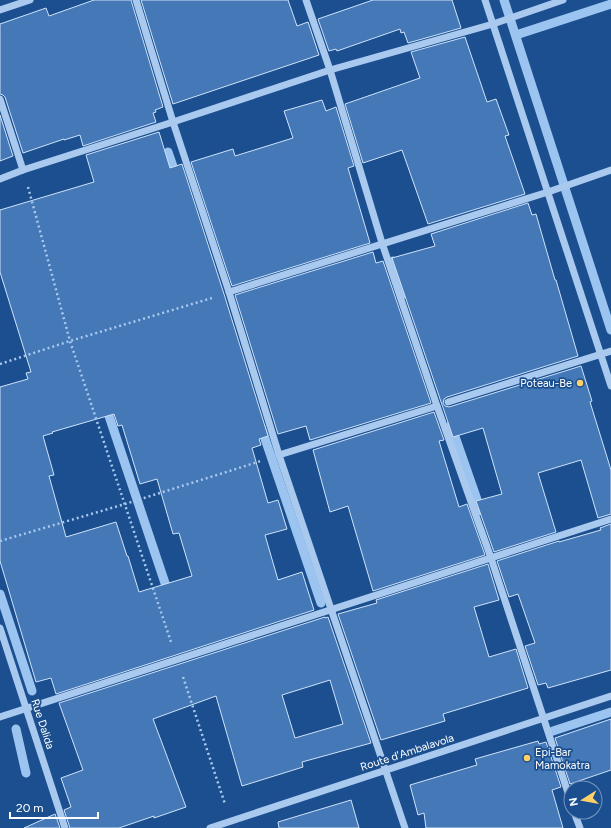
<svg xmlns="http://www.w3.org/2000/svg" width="611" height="828" viewBox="0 0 611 828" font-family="Figtree,sans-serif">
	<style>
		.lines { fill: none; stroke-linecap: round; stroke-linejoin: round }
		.stream { stroke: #9cc4f0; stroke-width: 9 }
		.building { fill: #4478b7; stroke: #cfe3fa; fill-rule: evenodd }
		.path { stroke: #a9c9ee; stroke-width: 2.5; stroke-dasharray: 2 3; stroke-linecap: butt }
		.minor { stroke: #a9c9ee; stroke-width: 7 }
		.poi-dot { fill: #ffd166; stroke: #1b4f8f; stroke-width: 1.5 }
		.labels { text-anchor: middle; stroke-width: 3.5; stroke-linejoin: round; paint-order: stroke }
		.poi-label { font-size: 11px; fill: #fff; stroke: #1b4f8f; text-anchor: end }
		.street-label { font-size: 11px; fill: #fff; stroke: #1b4f8f }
	</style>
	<rect width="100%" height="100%" fill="#1b4f8f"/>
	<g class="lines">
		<g class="stream">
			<path d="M504 0 611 330"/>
			<path d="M516 35 611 4"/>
			<path d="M168 152 177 178"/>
			<path d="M393 261 405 294"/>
			<path d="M105 404 169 595"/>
			<path d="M451 425 481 511"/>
			<path d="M261 427 321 603"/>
			<path d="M0 594 32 691"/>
			<path d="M16 729 26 773"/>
			<path d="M553 731 611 712"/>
		</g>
	</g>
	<g class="building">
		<path d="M94 0H131L163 107 155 110 156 112 153 113 156 122 83 146 80 135 64 140V139L23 153 5 97 3 95 0 94V24L46 8 49 16Z"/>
		<path d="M141 0H288L297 26 308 22 319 55 173 104Z"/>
		<path d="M373 0H452L461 28 408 43 404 32 401 33 400 29 337 51 336 49 329 51 318 19Z"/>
		<path d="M465 37 487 102 496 99 509 135 505 136 525 194 428 224 402 150 363 163 345 104 420 78 411 52Z"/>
		<path d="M322 100 326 111 336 107 354 166 348 168 370 243 232 286 191 162 233 149 235 156 293 138 284 111Z"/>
		<path d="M0 115 13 156 0 161Z"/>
		<path d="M159 132 170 168 182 164 224 294 268 436 259 439 261 445 252 448 268 503 278 500 287 529 265 535 278 580 302 572 314 610 56 694 51 678 36 682 0 561V387L28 379 26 373 31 372 0 272V210L94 182 86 155ZM114 414 118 426 122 425 140 484 157 479 173 534 179 533 192 576 139 592 128 556H127L116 522 66 537 49 476 54 475 43 436 53 433 52 432Z"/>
		<path d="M528 203 532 215 536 214 555 280H556L578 356 447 397 444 399 443 403 445 406 449 407 581 366 592 401 590 402 611 470V514L598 518 581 460 538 473 556 532 494 552 476 501 502 494 483 428 453 437 392 258 435 246 431 234Z"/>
		<path d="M373 252 376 263 383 261 431 403 310 440 306 426 278 434 235 295Z"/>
		<path d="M434 412 444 440 439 441 459 507 467 504 485 555 373 591 348 506 330 512 313 450Z"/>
		<path d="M611 524V670L548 688 546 683 538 685 525 646 535 643 518 594 509 597 497 561 559 541V542L601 530 600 528Z"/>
		<path d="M488 564 499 600 474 607 489 657 516 649 528 688 443 714 445 721 381 740 338 614 377 603 376 600Z"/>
		<path d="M325 617V618L328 617 371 743 302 762 303 767 242 786 216 696 153 719 186 807 154 818V816L119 828H70L64 810 71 807 61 778 83 770 59 703ZM330 680 343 724 295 738 282 695Z"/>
		<path d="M611 719V770L570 784 555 738Z"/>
		<path d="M538 741 539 744 546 742 561 787 552 790 563 828H426L424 813 418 815 410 785 477 765 475 759Z"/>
		<path d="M351 800 359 828H279L278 822Z"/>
		<path d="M55 814 60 828H24Z"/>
	</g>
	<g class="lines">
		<g class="path">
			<path d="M28 187 70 341 171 642"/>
			<path d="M0 364 70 341 212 298"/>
			<path d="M0 541 125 504 261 461"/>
			<path d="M183 677 225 804"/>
		</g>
		<g class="minor">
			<path d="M136 0 173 122 229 292 279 455 405 828"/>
			<path d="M306 0 330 70 382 243 437 406 491 558 571 802"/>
			<path d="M485 0 611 386"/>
			<path d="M0 10 30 0"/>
			<path d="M0 99 23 170"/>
			<path d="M0 179 23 170 173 122 330 70 493 24 563 0"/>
			<path d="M229 292 548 192 611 170"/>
			<path d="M448 402 611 351"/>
			<path d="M279 455 437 406"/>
			<path d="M0 628 65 828"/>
			<path d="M0 717 611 519"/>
			<path d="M574 812 580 828"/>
			<path d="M210 828 611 696"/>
		</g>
	</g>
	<g class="poi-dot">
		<circle cx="580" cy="383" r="4"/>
		<circle cx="527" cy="758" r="4"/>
	</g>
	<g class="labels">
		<g class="poi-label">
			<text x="572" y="387">Poteau-Be</text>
			<text x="535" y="756" text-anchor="start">Epi-Bar<tspan x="535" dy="13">Mamokatra</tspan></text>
		</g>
		<g class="street-label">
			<text transform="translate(43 724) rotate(72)" y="4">Rue Dalida</text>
			<text transform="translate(407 752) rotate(-18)" y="4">Route d'Ambalavola</text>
		</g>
	</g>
	<g transform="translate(583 800) rotate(259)"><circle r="19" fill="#1b4f8f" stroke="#7695bc"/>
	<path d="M0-3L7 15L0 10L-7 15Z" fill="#ffd166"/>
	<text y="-6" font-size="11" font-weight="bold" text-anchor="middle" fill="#ffffff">N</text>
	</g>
	<path d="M10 812v6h88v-6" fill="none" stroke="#ffffff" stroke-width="2"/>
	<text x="16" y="812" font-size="12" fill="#ffffff" stroke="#1b4f8f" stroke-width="3" paint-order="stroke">20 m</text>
</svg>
